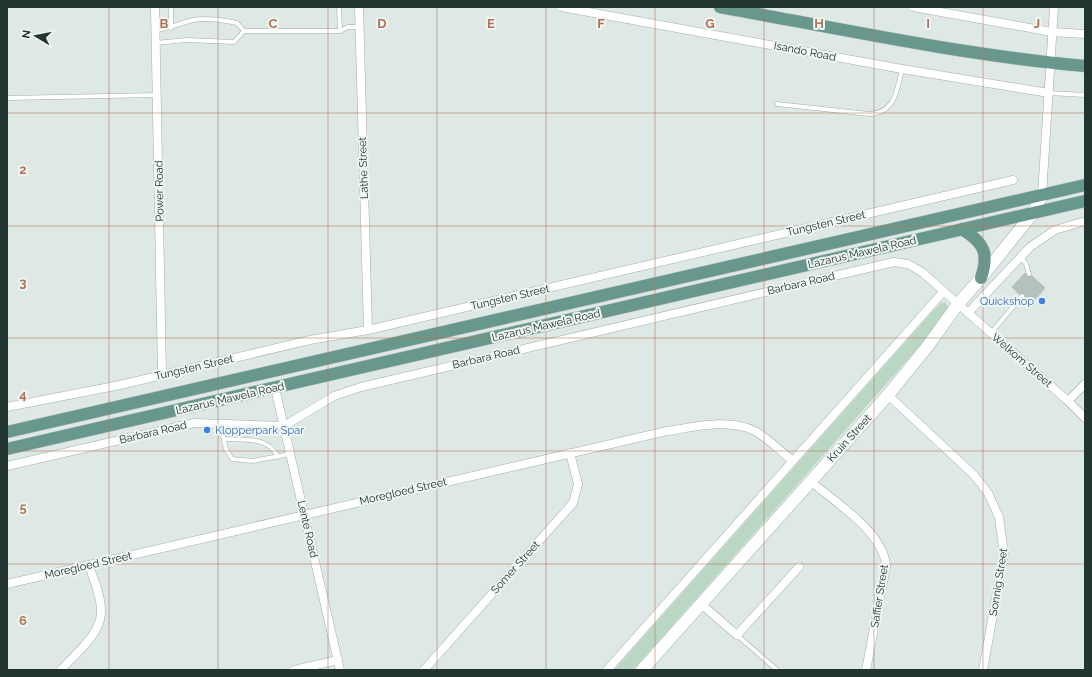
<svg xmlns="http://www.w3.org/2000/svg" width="1092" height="677" viewBox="0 0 1092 677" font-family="Raleway,sans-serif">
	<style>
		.green { fill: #b9d7c2 }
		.building { fill: #b4c2bd; stroke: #b2c0bb }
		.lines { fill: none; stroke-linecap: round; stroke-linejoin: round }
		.lane-casing { stroke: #a2afab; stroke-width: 5 }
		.street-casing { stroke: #a2afab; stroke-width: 9 }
		.secondary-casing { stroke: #9fb2ac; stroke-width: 13 }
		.primary-casing { stroke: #bdc2c1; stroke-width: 13 }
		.lane { stroke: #fff; stroke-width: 4 }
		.street { stroke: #fff; stroke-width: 8 }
		.secondary { stroke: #fff; stroke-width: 12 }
		.primary { stroke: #68988d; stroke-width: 12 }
		.grid { fill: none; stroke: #b17256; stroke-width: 1; stroke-opacity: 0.55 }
		.shop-dot { fill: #3f7fe0; stroke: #eef5f2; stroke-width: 1.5 }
		.labels { text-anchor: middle; stroke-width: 4; stroke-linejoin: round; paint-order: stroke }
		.street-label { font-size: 11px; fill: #223531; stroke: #eef5f2 }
		.shop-label { font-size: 11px; fill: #366cbe; stroke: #eef5f2; text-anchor: end }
		.grid-label { font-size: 13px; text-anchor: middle; font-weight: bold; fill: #b17256; stroke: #eef5f2; stroke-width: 4; stroke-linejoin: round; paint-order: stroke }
	</style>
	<rect width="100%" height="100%" fill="#dee8e4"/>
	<path class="green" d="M945 302 948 307 926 339 633 670H614L933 311 941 303Z"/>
	<path class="building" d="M1025 273 1027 277 1032 276 1045 288 1031 304 1025 298V294H1019L1012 287Z"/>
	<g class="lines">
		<g class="lane-casing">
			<g id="lane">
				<path d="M171 7V28"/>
				<path d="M339 7 340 31"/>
				<path d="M156 30C169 29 180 23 193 20 207 17 223 20 237 23L244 31H340L348 27H359"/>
				<path d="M156 43 186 40 234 42 244 31"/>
				<path d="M1049 93 1085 95"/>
				<path d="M7 98 157 95"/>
				<path d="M777 104 869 114C895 113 897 91 902 69"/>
				<path d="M1021 257 1026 264 1029 274"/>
				<path d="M991 333 1022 296"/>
				<path d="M220 423 226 449 232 459 253 461 290 454"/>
				<path d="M224 439C244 440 268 436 278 457"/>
				<path d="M737 635 777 670"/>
			</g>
		</g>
		<g class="street-casing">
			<g id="street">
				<path d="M155 7 162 375"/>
				<path d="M359 7 368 330"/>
				<path d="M561 7 902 69 1049 93"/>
				<path d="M913 7 1052 32 1085 34"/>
				<path d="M1042 195 1054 7"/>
				<path d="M968 313 1030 247 1055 230 1085 221"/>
				<path d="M275 388 340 670"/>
				<path d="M888 395 974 475 988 493 999 517 1004 554 983 670"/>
				<path d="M1068 401 1085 384"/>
				<path d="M7 407 120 385 310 340 368 330 1013 180"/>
				<path d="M7 466 194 423 284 426 334 396 361 387 894 262 908 264 922 272 1068 401 1085 418"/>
				<path d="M810 481C835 502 885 533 886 567L866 670"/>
				<path d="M7 584 667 431C694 427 729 418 755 431 769 439 780 451 792 460"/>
				<path d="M701 604 737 635 799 567"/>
				<path d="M61 670C75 654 100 635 101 613 102 597 93 579 89 565"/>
				<path d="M294 670 338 660"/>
				<path d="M424 670 573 503 578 484 570 453"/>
				<path d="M607 670 943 292"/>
			</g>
		</g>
		<g class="secondary-casing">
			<path id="secondary" d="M642 670 888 395 927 347 958 304 981 278 1033 213 1042 195"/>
		</g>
		<g class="primary-casing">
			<g id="primary">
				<path d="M720 7C841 29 962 55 1085 66"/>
				<path d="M962 229C985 243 989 254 981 278"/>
				<path d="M7 432 1085 185"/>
				<path d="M7 449 1085 201"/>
			</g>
		</g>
		<use href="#lane" class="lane"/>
		<use href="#street" class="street"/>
		<use href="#secondary" class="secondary"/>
		<use href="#primary" class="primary"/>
	</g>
	<path class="grid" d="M109 7V670M218 7V670M328 7V670M437 7V670M546 7V670M655 7V670M764 7V670M874 7V670M983 7V670M7 113H1085M7 226H1085M7 338H1085M7 451H1085M7 564H1085"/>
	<g class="shop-dot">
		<circle cx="1042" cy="301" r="4"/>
		<circle cx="207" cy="430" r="4"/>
	</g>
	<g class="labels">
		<g class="street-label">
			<text transform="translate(805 51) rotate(11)" y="4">Isando Road</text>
			<text transform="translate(363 168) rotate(-92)" y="4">Lathe Street</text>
			<text transform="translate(159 191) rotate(-91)" y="4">Power Road</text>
			<text transform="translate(826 223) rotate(-13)" y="4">Tungsten Street</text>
			<text transform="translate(862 252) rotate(-13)" y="4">Lazarus Mawela Road</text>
			<text transform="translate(801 283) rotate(-13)" y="4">Barbara Road</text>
			<text transform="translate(510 297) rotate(-13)" y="4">Tungsten Street</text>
			<text transform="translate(546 325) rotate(-13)" y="4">Lazarus Mawela Road</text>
			<text transform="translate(486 357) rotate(-13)" y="4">Barbara Road</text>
			<text transform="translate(1022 360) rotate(41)" y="4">Welkom Street</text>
			<text transform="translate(194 367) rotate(-13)" y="4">Tungsten Street</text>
			<text transform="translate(230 398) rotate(-13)" y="4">Lazarus Mawela Road</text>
			<text transform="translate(153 432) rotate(-13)" y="4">Barbara Road</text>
			<text transform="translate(849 438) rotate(-48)" y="4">Kruin Street</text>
			<text transform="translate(403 491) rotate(-13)" y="4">Moregloed Street</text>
			<text transform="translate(308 529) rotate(77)" y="4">Lente Road</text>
			<text transform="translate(88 565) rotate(-13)" y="4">Moregloed Street</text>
			<text transform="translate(515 567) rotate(-48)" y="4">Somer Street</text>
			<text transform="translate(998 582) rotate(-81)" y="4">Sonnig Street</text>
			<text transform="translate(879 596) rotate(-81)" y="4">Saffier Street</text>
		</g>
		<g class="shop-label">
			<text x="1034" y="305">Quickshop</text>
			<text x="215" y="434" text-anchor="start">Klopperpark Spar</text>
		</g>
	</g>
	<g class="grid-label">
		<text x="164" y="28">B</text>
		<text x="273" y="28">C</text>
		<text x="382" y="28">D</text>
		<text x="491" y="28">E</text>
		<text x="601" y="28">F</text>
		<text x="710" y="28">G</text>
		<text x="819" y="28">H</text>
		<text x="928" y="28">I</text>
		<text x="1037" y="28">J</text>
		<text x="23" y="174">2</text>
		<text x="23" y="287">3</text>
		<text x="23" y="399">4</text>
		<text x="23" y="512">5</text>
		<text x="23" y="625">6</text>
	</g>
	<rect width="1092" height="677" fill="none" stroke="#223531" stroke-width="16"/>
	<g transform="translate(36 36) rotate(280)" stroke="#eef5f2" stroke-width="3" paint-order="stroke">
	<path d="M0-3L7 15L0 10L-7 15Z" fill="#223531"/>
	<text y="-6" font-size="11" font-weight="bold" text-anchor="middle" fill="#223531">N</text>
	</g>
</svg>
